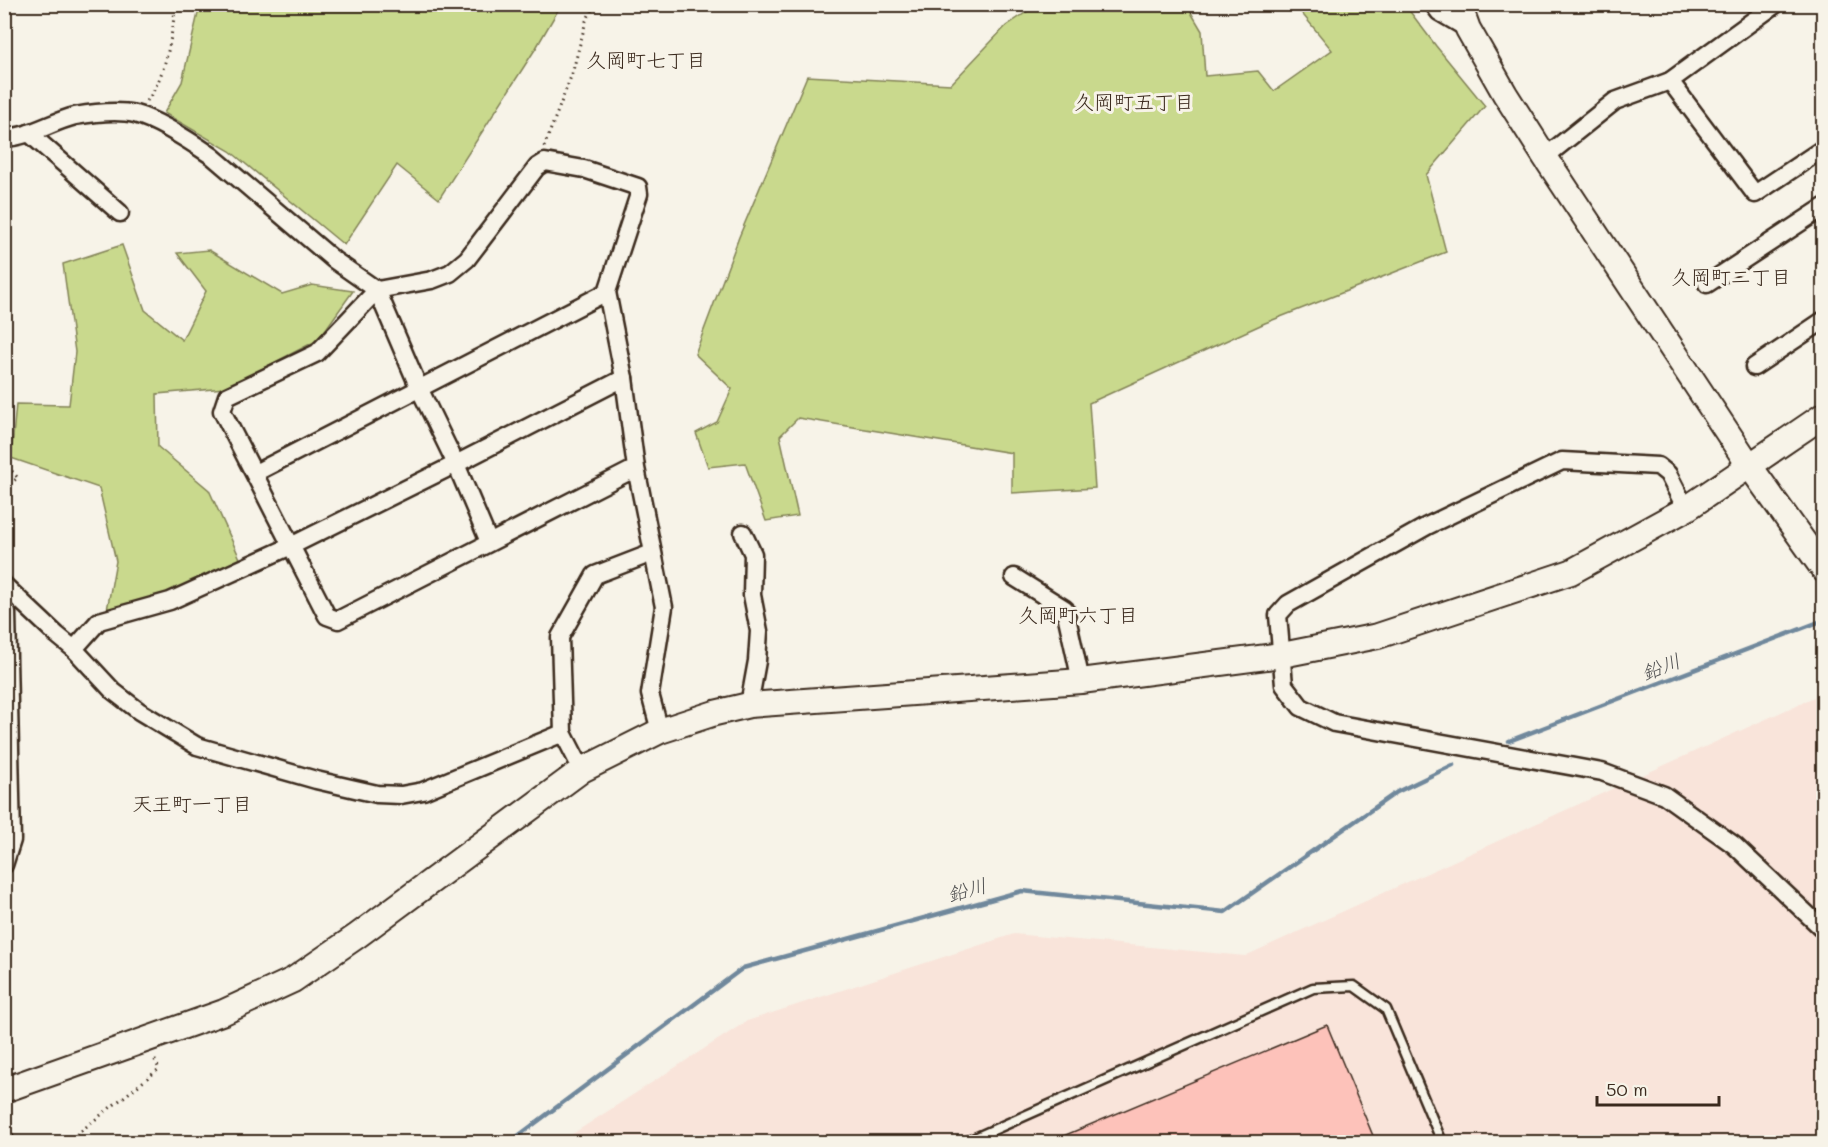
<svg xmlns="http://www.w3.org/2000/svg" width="1828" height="1147" viewBox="0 0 1828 1147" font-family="Mali,'Klee One',sans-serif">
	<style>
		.built { fill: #f9e4da }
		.green { fill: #c9d98d; stroke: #828256; stroke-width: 1.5 }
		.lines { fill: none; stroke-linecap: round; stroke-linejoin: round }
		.stream { stroke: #70889c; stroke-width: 4.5 }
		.building { fill: #fdc2ba; stroke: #3b2a1e; stroke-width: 1.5 }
		.lane-casing { stroke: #3b2a1e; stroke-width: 13 }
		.street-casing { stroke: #3b2a1e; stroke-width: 21 }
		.secondary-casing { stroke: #3b2a1e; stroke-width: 28 }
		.path { stroke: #3b2a1e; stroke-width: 3; stroke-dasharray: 1.5 4.5; stroke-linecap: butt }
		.lane { stroke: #f7f3e8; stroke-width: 8 }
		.street { stroke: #f7f3e8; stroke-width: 16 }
		.secondary { stroke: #f7f3e8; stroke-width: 24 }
		.labels { text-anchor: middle; stroke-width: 6; stroke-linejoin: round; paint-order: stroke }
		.neighbourhood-label { font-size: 20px; fill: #3b2a1e; stroke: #f7f3e8 }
		.water-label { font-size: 20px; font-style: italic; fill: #515152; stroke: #f7f3e8 }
	</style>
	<rect width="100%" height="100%" fill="#f7f3e8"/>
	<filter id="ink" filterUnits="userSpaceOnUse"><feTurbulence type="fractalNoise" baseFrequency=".0167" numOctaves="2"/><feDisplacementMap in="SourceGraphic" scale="12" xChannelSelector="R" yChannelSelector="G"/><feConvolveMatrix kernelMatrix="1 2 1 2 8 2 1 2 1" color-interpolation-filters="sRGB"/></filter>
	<g filter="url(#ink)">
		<path class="built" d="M1823 693V1142H560L747 1021 1014 934 1245 956Z"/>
		<g class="green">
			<path d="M1186 4 1202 31 1205 76 1258 71 1274 91 1332 50 1295 5H1405L1436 46 1485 106 1426 175 1446 252 1265 323 1089 403 1095 488 1012 493V453L798 418 780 436 798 516 766 521 745 463 708 467 696 433 717 422 732 389 695 354 739 237 807 76 951 84 1006 26 1037 5Z"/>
			<path d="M200 5V4L561 5 536 48 439 199 397 165 344 245 230 151 164 113 182 82Z"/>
			<path d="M122 245 145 310 182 340 206 291 177 253 209 250 282 294 312 285 353 291 318 340 225 388 157 394 158 447 209 490 242 563 167 598 107 610 116 561 99 488 11 458 16 404 69 405 75 352 63 264Z"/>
		</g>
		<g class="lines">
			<g class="stream">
				<path d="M1509 741 1824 620"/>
				<path d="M510 1142 743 968 1022 891 1225 912 1397 792 1453 765"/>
			</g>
		</g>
		<path class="building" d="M1327 1025 1376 1143H1049V1142Z"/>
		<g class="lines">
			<g class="lane-casing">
				<path id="lane" d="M966 1142 1313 988 1354 986 1386 1009 1442 1142"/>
			</g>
			<g class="street-casing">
				<g id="street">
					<path d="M1433 4 1439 12 1468 29"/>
					<path d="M1670 81 1755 194 1824 148"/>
					<path d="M29 133 120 213"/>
					<path d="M4 138C30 137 51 122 75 116 92 113 118 110 135 114 157 120 193 143 212 156L334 260 377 290 419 388 456 464 489 542"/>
					<path d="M1545 157 1615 101 1670 81 1776 4"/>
					<path d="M1707 284 1824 207"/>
					<path d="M1754 367 1824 320"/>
					<path d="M636 468 338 620 327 616 222 411 227 396 317 353 377 290 432 280 450 273 467 259 537 167 545 162 584 169 638 187 639 194 607 292 624 378 636 468 664 607 650 694 660 731"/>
					<path d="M255 473 607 292"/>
					<path d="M1686 509 1668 474 1658 466 1562 461 1427 526 1288 604 1278 615 1284 685 1301 707 1334 723 1602 772 1664 795 1734 845 1824 930"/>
					<path d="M743 533 753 554 752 595 759 631 757 661 749 705"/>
					<path d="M1014 577 1065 609 1081 681"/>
					<path d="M4 585 57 635 74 649 113 691 139 711 197 746 316 780 377 794 401 795 423 791 563 733 582 770"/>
					<path d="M4 609 7 612 12 840 4 865"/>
					<path d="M74 649 99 621 170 601 291 546 456 464 624 378"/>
					<path d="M563 733 560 637 595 575 652 553"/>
					<path d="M4 1139 6 1142"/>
				</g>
			</g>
			<g class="secondary-casing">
				<g id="secondary">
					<path d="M1459 4 1468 29 1505 94 1545 157 1749 465 1824 570"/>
					<path d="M4 1090 224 1012 293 980 357 936 582 770 660 731 715 713 749 705 1081 681 1282 655 1378 636 1571 572 1686 509 1824 415"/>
				</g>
			</g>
			<g class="path">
				<path d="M147 101C167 73 171 38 176 4"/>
				<path d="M544 147 572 74 586 21 595 4"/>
				<path d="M4 462 18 478 4 487"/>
				<path d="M67 1142 159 1069 154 1058"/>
			</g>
			<use href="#lane" class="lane"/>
			<use href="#street" class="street"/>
			<use href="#secondary" class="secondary"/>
		</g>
	</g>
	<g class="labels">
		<g class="neighbourhood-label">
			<text x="646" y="67">久岡町七丁目</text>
			<text x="1134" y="109">久岡町五丁目</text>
			<text x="1731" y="284">久岡町二丁目</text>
			<text x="1078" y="622">久岡町六丁目</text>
			<text x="192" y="811">天王町一丁目</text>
		</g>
		<g class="water-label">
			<text transform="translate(1661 667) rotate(-21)" y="7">鉛川</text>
			<text transform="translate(967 890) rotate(-15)" y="7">鉛川</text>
		</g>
	</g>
	<rect width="1828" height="1147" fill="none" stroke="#f7f3e8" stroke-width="24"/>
	<rect x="12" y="12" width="1804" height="1123" fill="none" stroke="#3b2a1e" stroke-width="2" filter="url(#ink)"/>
	<path d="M1597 1096v9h122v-9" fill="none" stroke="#3b2a1e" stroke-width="3"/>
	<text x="1606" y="1096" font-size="18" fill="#3b2a1e" stroke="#f7f3e8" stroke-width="4.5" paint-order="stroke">50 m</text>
</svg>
